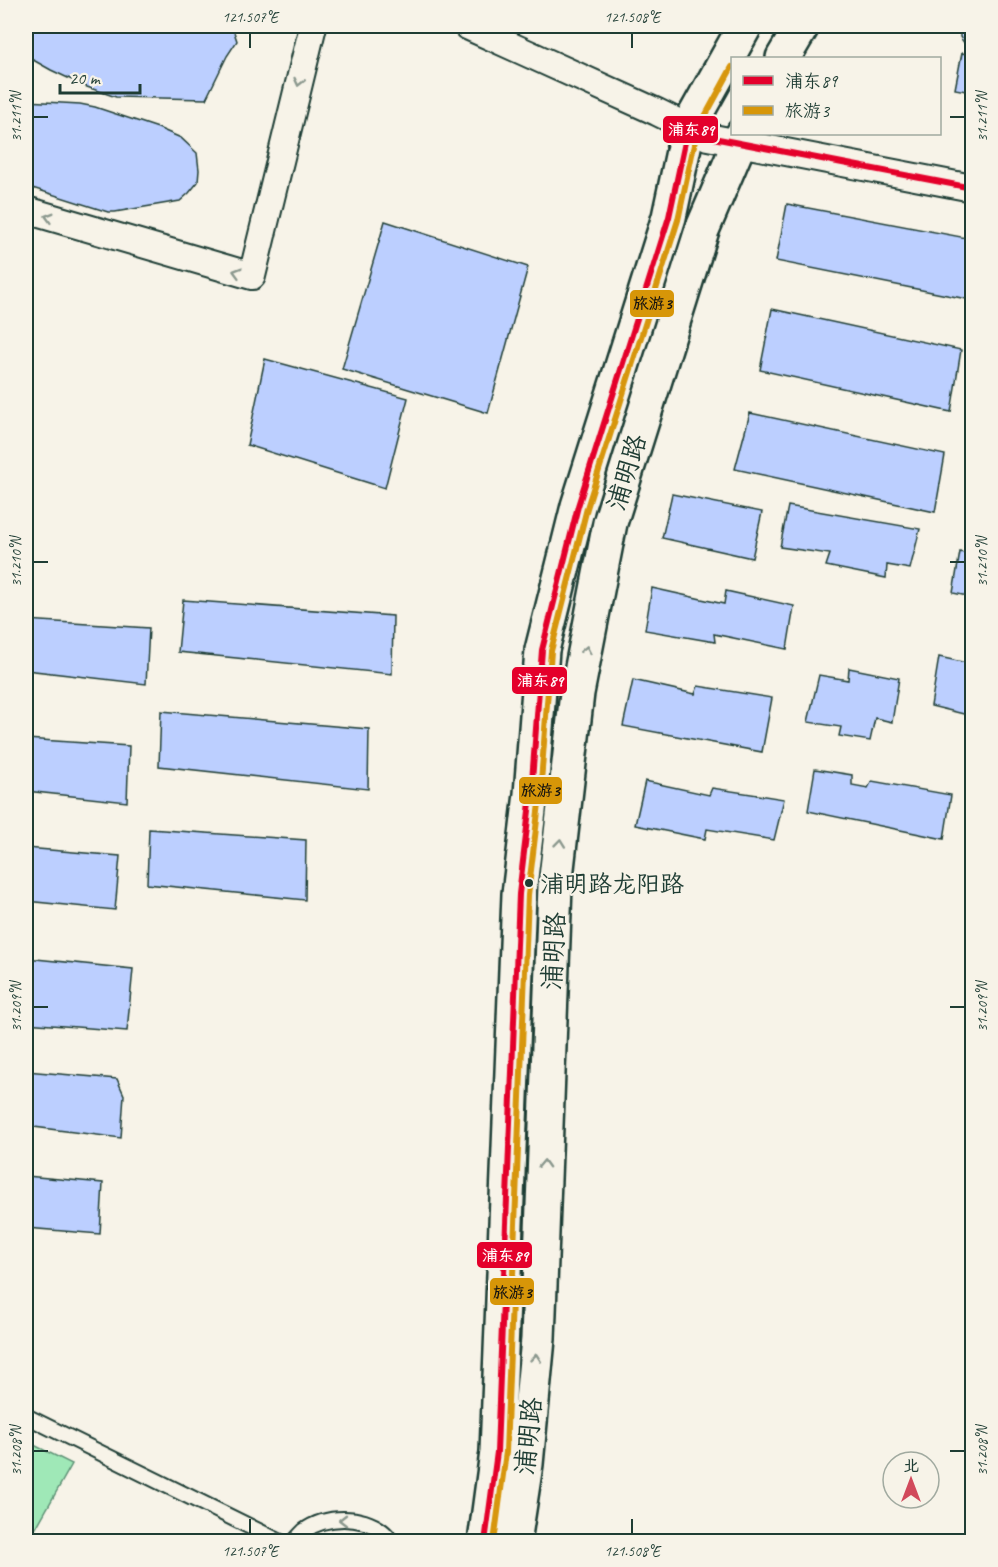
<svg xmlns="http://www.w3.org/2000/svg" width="998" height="1567" viewBox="0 0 998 1567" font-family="Caveat,'LXGW WenKai TC',sans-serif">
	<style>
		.green { fill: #9fe8b7; stroke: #5f9276; stroke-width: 1.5 }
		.building { fill: #bccfff; stroke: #1f3d34; stroke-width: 1.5 }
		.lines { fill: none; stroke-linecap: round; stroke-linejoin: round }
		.lane-casing { stroke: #1f3d34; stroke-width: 18 }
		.street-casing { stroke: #1f3d34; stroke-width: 30 }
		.secondary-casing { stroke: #1f3d34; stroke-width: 38 }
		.lane { stroke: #f7f3e8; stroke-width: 14 }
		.street { stroke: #f7f3e8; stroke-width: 26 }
		.secondary { stroke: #f7f3e8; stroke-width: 33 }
		.bus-1-casing { stroke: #f7f3e8; stroke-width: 10 }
		.bus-2-casing { stroke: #f7f3e8; stroke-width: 10 }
		.bus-1 { stroke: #e4002b; stroke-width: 6 }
		.bus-2 { stroke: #d79608; stroke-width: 6 }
		.oneway { stroke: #8b988e }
		.ticks { fill: none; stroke: #1f3d34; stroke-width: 2 }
		.bus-dot { fill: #1f3d34; stroke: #f7f3e8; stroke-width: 2 }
		.labels { text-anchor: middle; stroke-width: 4.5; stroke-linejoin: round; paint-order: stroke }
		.bus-label { font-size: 24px; fill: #1f3d34; stroke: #f7f3e8; text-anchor: start }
		.street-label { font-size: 26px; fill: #1f3d34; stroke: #f7f3e8 }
		.line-badge { stroke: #f7f3e8; stroke-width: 2 }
		.badge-label { font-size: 16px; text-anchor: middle; font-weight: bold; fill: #fff }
		.pale-badge-label { font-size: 16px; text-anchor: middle; font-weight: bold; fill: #111 }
		.neatline { fill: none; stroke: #1f3d34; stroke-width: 2 }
		.ticks-label { font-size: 15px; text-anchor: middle; fill: #1f3d34 }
	</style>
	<rect width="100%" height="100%" fill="#f7f3e8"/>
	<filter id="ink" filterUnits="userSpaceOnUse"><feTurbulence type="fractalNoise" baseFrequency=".0167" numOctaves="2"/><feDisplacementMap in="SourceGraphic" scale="12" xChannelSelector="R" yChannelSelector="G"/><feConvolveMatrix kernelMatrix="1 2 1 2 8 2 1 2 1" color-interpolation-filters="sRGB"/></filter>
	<g filter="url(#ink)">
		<path class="green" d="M26 1441 72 1464 28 1542 26 1541Z"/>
		<g class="building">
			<path d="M26 26H229L233 29 237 41 227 56 206 99 116 97 87 87 51 70 26 56Z"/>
			<path d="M960 26H972V46L965 44 960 37Z"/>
			<path d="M962 53 972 55V92L955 89Z"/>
			<path d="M26 101 80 104 95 107 158 128 181 138 197 153 199 170 198 182 189 193 180 201 115 212H108L26 186Z"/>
			<path d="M787 204 972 239V300L776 261Z"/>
			<path d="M385 221 528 267 488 413 342 369Z"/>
			<path d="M772 309 961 350 951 412 760 370Z"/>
			<path d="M265 359 408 398 385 488 247 445Z"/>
			<path d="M750 413 945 455 935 512 735 469Z"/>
			<path d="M672 494 762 512 752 558 662 538Z"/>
			<path d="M788 506 920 529 910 569 887 565 886 578 826 566 830 554 780 547Z"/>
			<path d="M960 552 972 555V597L953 593Z"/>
			<path d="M652 588 724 604 726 591 794 606 787 649 714 634 715 642 645 630Z"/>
			<path d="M183 600 393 616 392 674 178 652Z"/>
			<path d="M26 620 149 628 146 684 26 670Z"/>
			<path d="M939 657 972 664V716L931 706Z"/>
			<path d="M849 668 899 678 892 722 875 718 870 741 839 736 841 727 808 722 819 675 848 680Z"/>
			<path d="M633 680 695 694 698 686 772 698 762 752 623 726Z"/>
			<path d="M161 711 369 729 368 789 159 766Z"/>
			<path d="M26 739 129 746 127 802 26 791Z"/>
			<path d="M815 769 852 775V785L868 788 872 781 951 795 944 839 808 811Z"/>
			<path d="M645 781 709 795 712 788 784 799 774 840 707 829 705 839 635 825Z"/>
			<path d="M149 829 306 840 305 900 147 884Z"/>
			<path d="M26 848 120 856 115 910 26 901Z"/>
			<path d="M26 958 133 969 127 1031 26 1023Z"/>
			<path d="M26 1071 117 1079 124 1095 121 1138 26 1126Z"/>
			<path d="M26 1176 103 1183 100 1234 26 1228Z"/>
		</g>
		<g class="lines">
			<g class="lane-casing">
				<g id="lane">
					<path d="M26 1416 281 1542"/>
					<path d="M294 1542C297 1538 301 1534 304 1531 326 1515 361 1515 382 1531 386 1534 389 1538 392 1542"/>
				</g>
			</g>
			<g class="street-casing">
				<g id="street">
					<path d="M467 26 657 112 708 137 972 188"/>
					<path d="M26 210 252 276 313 26"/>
				</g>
			</g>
			<g class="secondary-casing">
				<g id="secondary">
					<path d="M783 58 802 26"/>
					<path d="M485 1542 497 1452 519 894 531 794 542 650 578 506 669 217 688 128 745 26"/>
					<path d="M514 1542 526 1464 538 1339 555 886 577 693 610 523 702 230 743 134"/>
				</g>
			</g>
			<use href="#lane" class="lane"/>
			<use href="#street" class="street"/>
			<use href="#secondary" class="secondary"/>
			<g class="bus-1-casing">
				<path id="bus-1" d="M485 1542 497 1452 519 894 531 794 542 650 578 506 669 217 688 128 708 137 972 188"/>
			</g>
			<g class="bus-2-casing">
				<path id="bus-2" d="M494 1542 506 1452 528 895 540 795 551 651 587 508 678 220 697 131 732 67"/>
			</g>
			<use href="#bus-1" class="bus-1"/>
			<use href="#bus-2" class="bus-2"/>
		</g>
		<defs><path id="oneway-chevron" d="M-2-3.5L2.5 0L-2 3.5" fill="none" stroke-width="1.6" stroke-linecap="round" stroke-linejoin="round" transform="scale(1.5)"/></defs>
		<g class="oneway">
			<use href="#oneway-chevron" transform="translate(299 82) rotate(103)"/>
			<use href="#oneway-chevron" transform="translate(49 217) rotate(-164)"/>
			<use href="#oneway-chevron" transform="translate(237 272) rotate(-164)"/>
			<use href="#oneway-chevron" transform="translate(586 650) rotate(-79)"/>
			<use href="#oneway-chevron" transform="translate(560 843) rotate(-84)"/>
			<use href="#oneway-chevron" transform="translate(544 1164) rotate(-88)"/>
			<use href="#oneway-chevron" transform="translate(536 1358) rotate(-84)"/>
			<use href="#oneway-chevron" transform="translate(343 1520) rotate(-180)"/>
		</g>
	</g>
	<path class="ticks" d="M250 33V48M632 33V48M33 117H48M950 117H965M33 562H48M950 562H965M33 1007H48M950 1007H965M33 1451H48M950 1451H965M250 1519V1534M632 1519V1534"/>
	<circle class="bus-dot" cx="529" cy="883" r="5"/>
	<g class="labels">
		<g class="bus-label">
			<text x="540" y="892">浦明路龙阳路</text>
		</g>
		<g class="street-label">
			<text transform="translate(626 472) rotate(-73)" y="9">浦明路</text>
			<text transform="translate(553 951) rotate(-87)" y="9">浦明路</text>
			<text transform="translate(528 1436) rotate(-84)" y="9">浦明路</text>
		</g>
	</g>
	<g class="line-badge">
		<rect x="662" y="115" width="57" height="29" rx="6" fill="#e4002b"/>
		<rect x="629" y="289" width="46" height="29" rx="6" fill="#d79608"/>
		<rect x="511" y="666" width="57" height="29" rx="6" fill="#e4002b"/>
		<rect x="518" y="776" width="45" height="29" rx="6" fill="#d79608"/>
		<rect x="476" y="1241" width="57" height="28" rx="6" fill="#e4002b"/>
		<rect x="489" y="1277" width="46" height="29" rx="6" fill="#d79608"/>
	</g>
	<g class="badge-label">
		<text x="691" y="135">浦东89</text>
		<text x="540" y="686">浦东89</text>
		<text x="505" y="1261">浦东89</text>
	</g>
	<g class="pale-badge-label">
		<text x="652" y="309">旅游3</text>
		<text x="540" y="796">旅游3</text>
		<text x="512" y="1298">旅游3</text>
	</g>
	<rect width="998" height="1567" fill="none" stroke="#f7f3e8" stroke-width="66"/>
	<rect x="731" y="57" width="210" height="78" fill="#f7f3e8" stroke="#a1aaa0" stroke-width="1.5"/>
	<rect x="743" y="76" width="30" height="9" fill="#e4002b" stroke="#a1aaa0" stroke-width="1.5"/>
	<text x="785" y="87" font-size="18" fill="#1f3d34">浦东89</text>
	<rect x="743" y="106" width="30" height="9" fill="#d79608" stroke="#a1aaa0" stroke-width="1.5"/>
	<text x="785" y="117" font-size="18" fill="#1f3d34">旅游3</text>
	<g transform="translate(911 1480)"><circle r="28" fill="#f7f3e8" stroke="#a1aaa0" stroke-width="1.5"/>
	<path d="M0-4.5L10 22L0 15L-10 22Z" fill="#d1495b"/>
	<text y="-9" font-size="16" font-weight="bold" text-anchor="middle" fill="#1f3d34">北</text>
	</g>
	<path d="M60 84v9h80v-9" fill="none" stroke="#1f3d34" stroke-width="3"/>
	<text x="69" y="84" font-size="18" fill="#1f3d34" stroke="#f7f3e8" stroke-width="4.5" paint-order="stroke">20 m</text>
	<rect x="33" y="33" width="932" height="1501" class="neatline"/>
	<g class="ticks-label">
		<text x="250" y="22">121.507°E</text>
		<text x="632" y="22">121.508°E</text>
		<text transform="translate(16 117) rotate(-90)" y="5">31.211°N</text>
		<text transform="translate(982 117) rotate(-90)" y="5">31.211°N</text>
		<text transform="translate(16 562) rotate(-90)" y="5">31.210°N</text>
		<text transform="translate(982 562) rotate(-90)" y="5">31.210°N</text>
		<text transform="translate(16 1007) rotate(-90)" y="5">31.209°N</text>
		<text transform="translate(982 1007) rotate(-90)" y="5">31.209°N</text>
		<text transform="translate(16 1451) rotate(-90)" y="5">31.208°N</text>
		<text transform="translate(982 1451) rotate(-90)" y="5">31.208°N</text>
		<text x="250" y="1556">121.507°E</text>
		<text x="632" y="1556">121.508°E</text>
	</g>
</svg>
